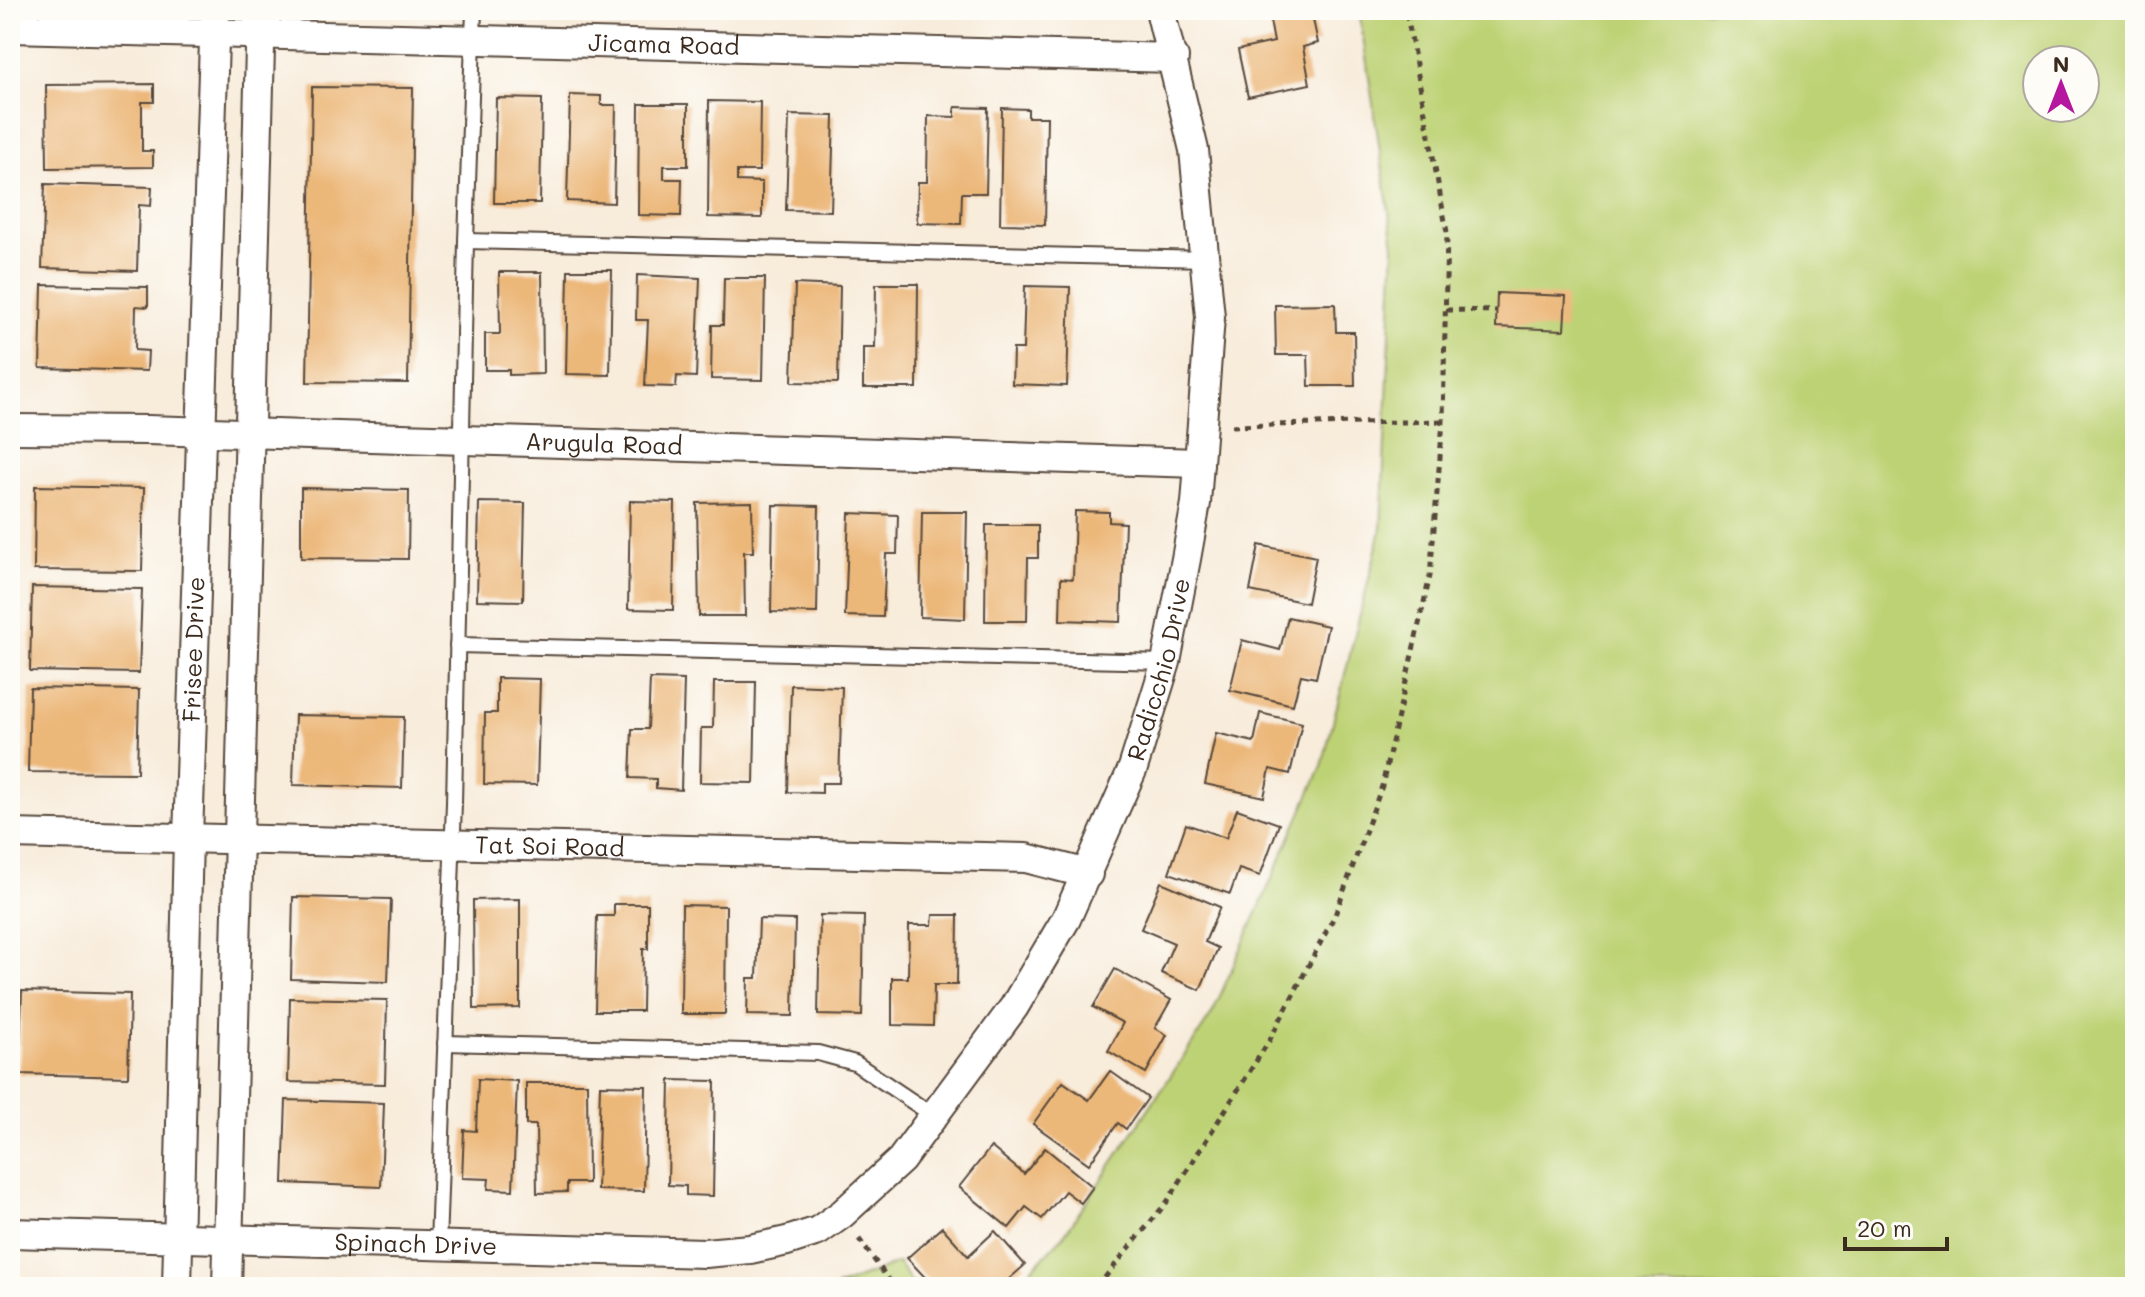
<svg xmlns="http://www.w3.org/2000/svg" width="2145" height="1297" viewBox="0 0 2145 1297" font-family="Mali,sans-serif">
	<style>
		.green { fill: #bdd275; stroke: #7c7e4a; stroke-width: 2; fill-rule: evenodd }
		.building { fill: #ecb87a }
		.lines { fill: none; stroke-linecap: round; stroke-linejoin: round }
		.lane-casing { stroke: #57473a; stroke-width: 18 }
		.street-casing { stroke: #57473a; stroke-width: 32 }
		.path { stroke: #57473a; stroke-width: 5; stroke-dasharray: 6 6; stroke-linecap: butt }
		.lane { stroke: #fff; stroke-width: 14 }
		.street { stroke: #fff; stroke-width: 28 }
		.labels { text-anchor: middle; stroke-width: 7; stroke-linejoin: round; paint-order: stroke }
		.street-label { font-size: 24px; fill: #3b2a1e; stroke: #fdfcf7 }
	</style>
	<rect width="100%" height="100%" fill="#fdfcf7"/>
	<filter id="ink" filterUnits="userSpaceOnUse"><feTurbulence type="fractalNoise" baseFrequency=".0125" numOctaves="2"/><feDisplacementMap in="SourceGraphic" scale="16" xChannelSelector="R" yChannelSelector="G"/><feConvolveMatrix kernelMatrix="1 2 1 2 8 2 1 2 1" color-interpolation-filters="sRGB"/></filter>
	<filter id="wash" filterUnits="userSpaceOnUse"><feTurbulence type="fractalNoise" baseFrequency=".006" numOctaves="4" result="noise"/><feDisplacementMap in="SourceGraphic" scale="32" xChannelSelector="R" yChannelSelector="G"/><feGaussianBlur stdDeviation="1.8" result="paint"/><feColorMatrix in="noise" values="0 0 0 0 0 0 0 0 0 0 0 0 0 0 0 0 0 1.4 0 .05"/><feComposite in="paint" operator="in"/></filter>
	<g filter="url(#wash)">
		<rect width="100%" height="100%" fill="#f8ecdb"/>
		<g class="green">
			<path d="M1359 10H2135V1287H1015L1064 1235 1212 1014 1322 766 1381 530 1394 245ZM2037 60H2085V108H2037Z"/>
			<path d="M898 1263 915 1287H836Z"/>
		</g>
		<g id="blocks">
			<g class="building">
				<path d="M1268 10H1311L1318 43 1303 47 1310 84 1248 97 1238 50 1274 42Z"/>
				<path d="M154 84V102H142V151H153V167L47 168 46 85Z"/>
				<path d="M312 87 413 88 408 383 307 382Z"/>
				<path d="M570 95 601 96V105H616L614 203 567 201Z"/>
				<path d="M496 98 542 99 540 203H494Z"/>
				<path d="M709 101 760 102 759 171H737V181L762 182V218L708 217Z"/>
				<path d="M639 104H688V166H664V179H682L681 216 638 215Z"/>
				<path d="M955 107 988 108 986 193H962L961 224 917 223 918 182H927L928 116 955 117Z"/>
				<path d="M1002 108 1028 109V117H1047L1045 225 1000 224Z"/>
				<path d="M789 115 834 116 831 211 786 210Z"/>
				<path d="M45 184 152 187 151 206 139 205 137 271 42 268Z"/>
				<path d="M568 270H612L610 375 566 374Z"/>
				<path d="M499 272H542L543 374 509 375V370H485V334H500Z"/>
				<path d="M637 275 700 278 696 377 677 376 676 387 645 386 648 320H636Z"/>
				<path d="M724 278H765L763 380 711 379 712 325H723Z"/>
				<path d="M795 284 840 286 838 383 792 382Z"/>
				<path d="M876 284H918L917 388H863V348H875Z"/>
				<path d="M42 285 148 287V307L136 306 135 350 148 351 147 371 40 368Z"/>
				<path d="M1025 286 1070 287 1067 386 1012 384 1013 349H1023Z"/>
				<path d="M1497 293 1566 296 1564 330 1496 327Z"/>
				<path d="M1335 304 1336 332H1354L1355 386H1309L1308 355H1276L1275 305Z"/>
				<path d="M35 486 144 488 142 571 34 570Z"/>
				<path d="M301 488 409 490 408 559 301 558Z"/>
				<path d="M630 501 675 502 673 610 628 609Z"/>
				<path d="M479 502 525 503 523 601 477 600Z"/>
				<path d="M752 502 753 552H744L745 616H699L697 503Z"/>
				<path d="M773 505 819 506 817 613 771 612Z"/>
				<path d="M1075 511 1109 512V522L1125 523 1121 622 1060 620 1061 578 1073 579Z"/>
				<path d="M922 512H967L965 619 920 617Z"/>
				<path d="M849 513 898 515 897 554H886L883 617 845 616Z"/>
				<path d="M986 525H1038V558H1028L1027 621H985Z"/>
				<path d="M1259 545 1316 557 1307 603 1250 591Z"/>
				<path d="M32 587 142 589 139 673 30 671Z"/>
				<path d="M1288 617 1328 626 1316 678 1301 675 1293 705 1230 690 1242 640 1280 650Z"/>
				<path d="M497 678 540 679 537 785 484 784 485 713H497Z"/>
				<path d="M650 679 684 680 681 790 656 788V779L630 778 632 729H648Z"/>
				<path d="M714 682H756L754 783 700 782 701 728H713Z"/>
				<path d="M791 685 842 687 839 783H822V793L788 792Z"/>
				<path d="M30 688 139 690 137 773 28 772Z"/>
				<path d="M1260 713 1302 723 1290 774 1270 769 1264 797 1205 784 1216 733 1254 742Z"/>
				<path d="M295 715 404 717 402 788 293 785Z"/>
				<path d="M1237 809 1279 824 1260 876 1239 869 1230 894 1169 873 1186 824 1226 838Z"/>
				<path d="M1161 882 1220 907 1205 942 1218 948 1200 990 1161 973 1174 943 1141 929Z"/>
				<path d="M293 897 391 899 388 982 291 979Z"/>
				<path d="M520 899V1008L474 1009 473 900Z"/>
				<path d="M614 904H648V949H643L642 1011H595L597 916H614Z"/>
				<path d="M682 905 726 906 725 1014H681Z"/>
				<path d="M820 915 864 916 862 1016 818 1015Z"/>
				<path d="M933 915H958L957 985H934L933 1026 892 1025V978H908L909 925H932Z"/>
				<path d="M759 919 795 920 793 1016 747 1015 748 978H757Z"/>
				<path d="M1115 969 1171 1000 1155 1028 1167 1035 1146 1073 1108 1051 1123 1023 1093 1007Z"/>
				<path d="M22 991 130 994 128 1077 19 1074Z"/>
				<path d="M290 998 387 1000 385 1084 288 1082Z"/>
				<path d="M1110 1071 1148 1098 1126 1129 1118 1123 1089 1164 1033 1124 1063 1082 1089 1100Z"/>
				<path d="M478 1079 517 1081 513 1190 488 1189 489 1179 462 1178 464 1130 476 1131Z"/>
				<path d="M670 1080 715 1081 713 1196 686 1195V1186L668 1185Z"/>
				<path d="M526 1083H587L588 1183H567V1192L537 1193 536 1125H526Z"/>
				<path d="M600 1085 646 1086 644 1191 597 1190Z"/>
				<path d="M286 1100 384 1103 381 1187 283 1183Z"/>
				<path d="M991 1147 1024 1174 1045 1148 1093 1187 1081 1203 1065 1191 1042 1219 1026 1207 1009 1228 959 1187Z"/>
				<path d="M942 1227 968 1256 995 1231 1025 1265 1000 1287H934L907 1258Z"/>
			</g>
		</g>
	</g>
	<g filter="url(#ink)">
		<use href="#blocks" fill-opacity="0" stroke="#57473a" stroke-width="2"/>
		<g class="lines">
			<g class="lane-casing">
				<g id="lane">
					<path d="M466 241 1206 259"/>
					<path d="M457 645 1166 662"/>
					<path d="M445 1043 818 1053 855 1063 934 1116"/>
					<path d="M438 1245 454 803 466 241 474 10"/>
				</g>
			</g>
			<g class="street-casing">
				<g id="street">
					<path id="s1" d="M10 28 1174 58"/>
					<path id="s2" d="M10 429 148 430 1199 463"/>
					<path id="s3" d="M10 834 1026 858 1088 874"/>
					<path id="s4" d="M10 1233 705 1253 750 1249 787 1241 818 1231 842 1214 901 1160 1014 1007 1066 919 1133 768 1166 662 1186 559 1196 503 1210 317 1194 150 1160 10"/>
					<path id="s5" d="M177 1287 188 838 215 10"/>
					<path d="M227 1287 261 10"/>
				</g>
			</g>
			<g class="path">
				<path d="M1446 310 1496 311"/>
				<path d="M1232 426 1443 421"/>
				<path d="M859 1239 894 1287"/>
				<path d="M1097 1287 1167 1202 1269 1041 1335 915 1382 786 1430 576 1443 421 1447 232 1406 10"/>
			</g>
			<use href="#lane" class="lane"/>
			<use href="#street" class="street"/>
		</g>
	</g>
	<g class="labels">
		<g class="street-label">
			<text dy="8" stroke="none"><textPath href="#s1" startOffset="654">Jicama Road</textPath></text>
			<text dy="8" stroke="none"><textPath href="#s2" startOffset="594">Arugula Road</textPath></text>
			<text dy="8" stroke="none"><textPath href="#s5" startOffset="638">Frisee Drive</textPath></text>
			<text dy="8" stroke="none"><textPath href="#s4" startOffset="1480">Radicchio Drive</textPath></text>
			<text dy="8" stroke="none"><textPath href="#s3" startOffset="540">Tat Soi Road</textPath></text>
			<text dy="8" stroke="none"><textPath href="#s4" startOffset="406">Spinach Drive</textPath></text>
		</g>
	</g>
	<rect width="2145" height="1297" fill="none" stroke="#fdfcf7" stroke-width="40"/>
	<g transform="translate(2061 84)"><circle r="38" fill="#fdfcf7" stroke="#afa8a0" stroke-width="2"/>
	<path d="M0-6L14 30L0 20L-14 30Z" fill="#b5179e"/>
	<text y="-12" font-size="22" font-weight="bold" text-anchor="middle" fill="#3b2a1e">N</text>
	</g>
	<path d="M1845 1237v12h102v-12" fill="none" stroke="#3b2a1e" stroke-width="4"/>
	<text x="1857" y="1237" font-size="24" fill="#3b2a1e" stroke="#fdfcf7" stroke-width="6" paint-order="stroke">20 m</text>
</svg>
